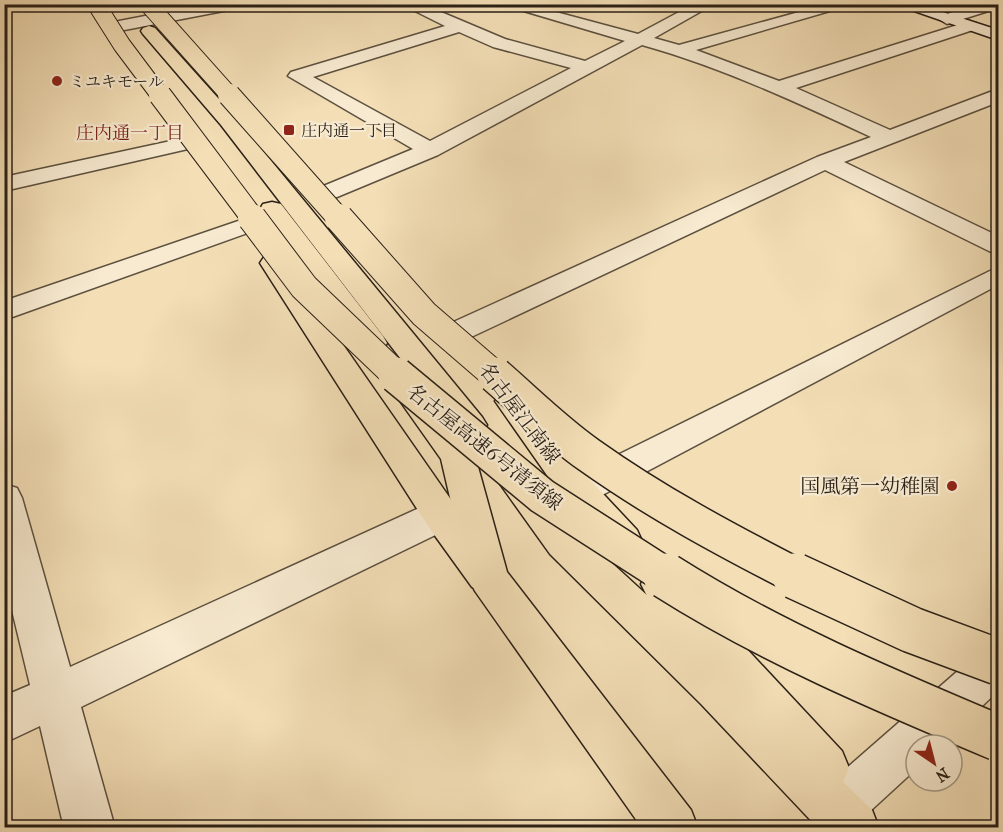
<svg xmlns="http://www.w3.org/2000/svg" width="1003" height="832" viewBox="0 0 1003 832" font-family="'IM FELL French Canon','Noto Serif JP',serif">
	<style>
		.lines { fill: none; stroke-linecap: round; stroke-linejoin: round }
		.street-casing { stroke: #5c503f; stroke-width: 3 }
		.secondary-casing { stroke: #2a2017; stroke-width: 3 }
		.primary-casing { stroke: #2a2017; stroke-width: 3 }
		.highway-casing { stroke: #2a2017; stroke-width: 3 }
		.street { fill: #f7ead0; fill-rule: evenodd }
		.secondary { fill: #f7ead0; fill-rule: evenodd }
		.primary { fill: #f3deb6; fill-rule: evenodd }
		.highway { fill: #f3deb6; fill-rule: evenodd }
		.highway-bridge-far4-casing { stroke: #2a2017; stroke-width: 19; stroke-linecap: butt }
		.highway-bridge-far3-casing { stroke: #2a2017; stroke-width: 24; stroke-linecap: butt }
		.highway-bridge-far2-casing { stroke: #2a2017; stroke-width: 30; stroke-linecap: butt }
		.highway-bridge-far1-casing { stroke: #2a2017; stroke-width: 38; stroke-linecap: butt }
		.highway-bridge-casing { stroke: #2a2017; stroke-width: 48; stroke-linecap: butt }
		.highway-bridge-far4 { stroke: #f3deb6; stroke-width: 17 }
		.highway-bridge-far3 { stroke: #f3deb6; stroke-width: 22 }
		.highway-bridge-far2 { stroke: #f3deb6; stroke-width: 28 }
		.highway-bridge-far1 { stroke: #f3deb6; stroke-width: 35 }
		.highway-bridge { stroke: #f3deb6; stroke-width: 45 }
		.poi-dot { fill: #8f2418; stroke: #f7ead0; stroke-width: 2 }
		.labels { text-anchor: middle; stroke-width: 4.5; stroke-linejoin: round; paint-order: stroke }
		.far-poi-label { font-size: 16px; fill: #2a2017; stroke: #f7ead0; text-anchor: start }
		.far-neighbourhood-label { font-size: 18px; fill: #7a1f14; stroke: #f7ead0 }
		.street-label { font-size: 20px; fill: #2a2017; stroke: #f7ead0 }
		.poi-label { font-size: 20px; fill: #2a2017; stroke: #f7ead0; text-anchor: end }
	</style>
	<rect width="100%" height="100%" fill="#f3deb6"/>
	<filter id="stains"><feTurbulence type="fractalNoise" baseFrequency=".00333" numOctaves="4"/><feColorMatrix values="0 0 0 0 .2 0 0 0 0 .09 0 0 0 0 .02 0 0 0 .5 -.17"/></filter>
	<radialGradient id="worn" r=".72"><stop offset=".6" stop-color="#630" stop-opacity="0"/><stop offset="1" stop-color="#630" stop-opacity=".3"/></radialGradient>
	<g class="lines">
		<g class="street-casing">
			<g id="street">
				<path d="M207 4H241L234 9 114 32 106 27 114 22Z"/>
				<path d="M401 4H422L505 39 585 61 625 41 500 4H526L638 34 694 4H714L654 38 679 45 828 4H854L696 50 779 81 964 23H976L978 26 976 29 796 88 890 130 998 89V102L844 162 998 236V254L989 251 825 170 469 338 459 340 449 338 444 331 449 324 817 157 871 137C796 102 721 67 642 45L438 155 337 197H321L317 192 321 187 413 149 288 76 291 72 445 26ZM459 32 493 47 571 68 430 141 313 77Z"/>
				<path d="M977 4H998V8L947 24 939 19 941 16Z"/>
				<path d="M194 136 201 138 205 142 201 146 4 191V177Z"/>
				<path d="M247 218 256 220 259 225 256 230 4 320V301Z"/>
				<path d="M998 267V285L591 501 578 505 565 501 560 491 565 481Z"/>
				<path d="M4 484 17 488 22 498 70 667 428 504 441 500 454 504 460 515 454 526 81 707 115 828H64L40 726 4 743V696L30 685 4 577Z"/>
				<path d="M998 643V691L941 745H916V769L867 814 850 822 833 814 825 797 833 780 983 649Z"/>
			</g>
		</g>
		<g class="secondary-casing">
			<path id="secondary" d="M894 4H918L998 30V40Z"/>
		</g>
		<g class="primary-casing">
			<g id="primary">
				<path d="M273 255 282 257 454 504 500 563 506 575 500 587 486 592 472 587 428 526 260 263 264 257Z"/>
				<path d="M511 390 522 393 591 481 637 530 642 541 637 552 623 557 609 552 565 501 495 401 500 393Z"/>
				<path d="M661 567 675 572 842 751 849 768 842 785 825 792 808 785 647 596 641 584 647 572Z"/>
			</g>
		</g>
		<g class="highway-casing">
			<g id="highway">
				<path d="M149 26 155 28 235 117 482 417 487 425 482 433 470 437 460 434 475 456 507 572 691 810 698 828H642L475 591 469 579 441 459 400 401 405 393 416 390 427 393 221 125 143 34 141 31 143 28Z"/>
				<path d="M272 202 281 204 383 336 387 343 383 350 372 353 361 350 260 209 263 204Z"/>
				<path d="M518 470 531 474 578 532 733 674 872 810 879 828H818L701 704 550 554 500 484 505 474Z"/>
			</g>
		</g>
		<use href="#street" class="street"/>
		<use href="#secondary" class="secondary"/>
		<use href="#primary" class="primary"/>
		<use href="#highway" class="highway"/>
		<g class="highway-bridge-far4-casing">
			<g id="highway-bridge-far4">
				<path d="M96 4 122 45 161 97"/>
				<path d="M148 4 231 97"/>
			</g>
		</g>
		<g class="highway-bridge-far3-casing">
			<g id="highway-bridge-far3">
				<path d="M160 95 254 220"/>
				<path d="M229 95 340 220"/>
			</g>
		</g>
		<g class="highway-bridge-far2-casing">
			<g id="highway-bridge-far2">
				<path d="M252 218 304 287 398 377"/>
				<path d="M339 218 424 314 497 377"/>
			</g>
		</g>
		<g class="highway-bridge-far1-casing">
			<g id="highway-bridge-far1">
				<path d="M396 375 542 496 668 577"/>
				<path d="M495 375C526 402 556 432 589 455 655 502 726 540 798 577"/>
			</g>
		</g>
		<g class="highway-bridge-casing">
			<g id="highway-bridge">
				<path d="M666 576C770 642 884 690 998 738"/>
				<path d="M795 576 912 630 998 662"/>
			</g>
		</g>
		<use href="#highway-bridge-far4" class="highway-bridge-far4"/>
		<use href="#highway-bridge-far3" class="highway-bridge-far3"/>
		<use href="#highway-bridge-far2" class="highway-bridge-far2"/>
		<use href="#highway-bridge-far1" class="highway-bridge-far1"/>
		<use href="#highway-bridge" class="highway-bridge"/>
	</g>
	<g class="poi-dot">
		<circle cx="57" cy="81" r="6"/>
		<rect x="283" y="124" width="12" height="12" rx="3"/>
		<circle cx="952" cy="486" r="6"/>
	</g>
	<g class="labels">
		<g class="far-poi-label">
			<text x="69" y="87">ミユキモール</text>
			<text x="301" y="136">庄内通一丁目</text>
		</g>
		<g class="far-neighbourhood-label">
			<text x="130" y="139">庄内通一丁目</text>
		</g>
		<g class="street-label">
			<text transform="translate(520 413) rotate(53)" y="7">名古屋江南線</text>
			<text transform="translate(485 447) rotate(38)" y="7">名古屋高速6号清須線</text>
		</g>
		<g class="poi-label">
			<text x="940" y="493">国風第一幼稚園</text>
		</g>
	</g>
	<rect width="1003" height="832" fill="none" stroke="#f3deb6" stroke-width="24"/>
	<rect x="6" y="6" width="991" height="820" fill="none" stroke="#2a2017" stroke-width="3"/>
	<rect x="12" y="12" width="979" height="808" fill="none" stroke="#2a2017" stroke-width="1.5"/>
	<g transform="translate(934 763) rotate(145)"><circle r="28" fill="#f7ead0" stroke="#a59986" stroke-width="1.5"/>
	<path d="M0-4.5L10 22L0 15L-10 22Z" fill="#8f2418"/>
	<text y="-9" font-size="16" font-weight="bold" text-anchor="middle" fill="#2a2017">N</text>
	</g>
	<rect width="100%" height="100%" filter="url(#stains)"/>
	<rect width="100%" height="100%" fill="url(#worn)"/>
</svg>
